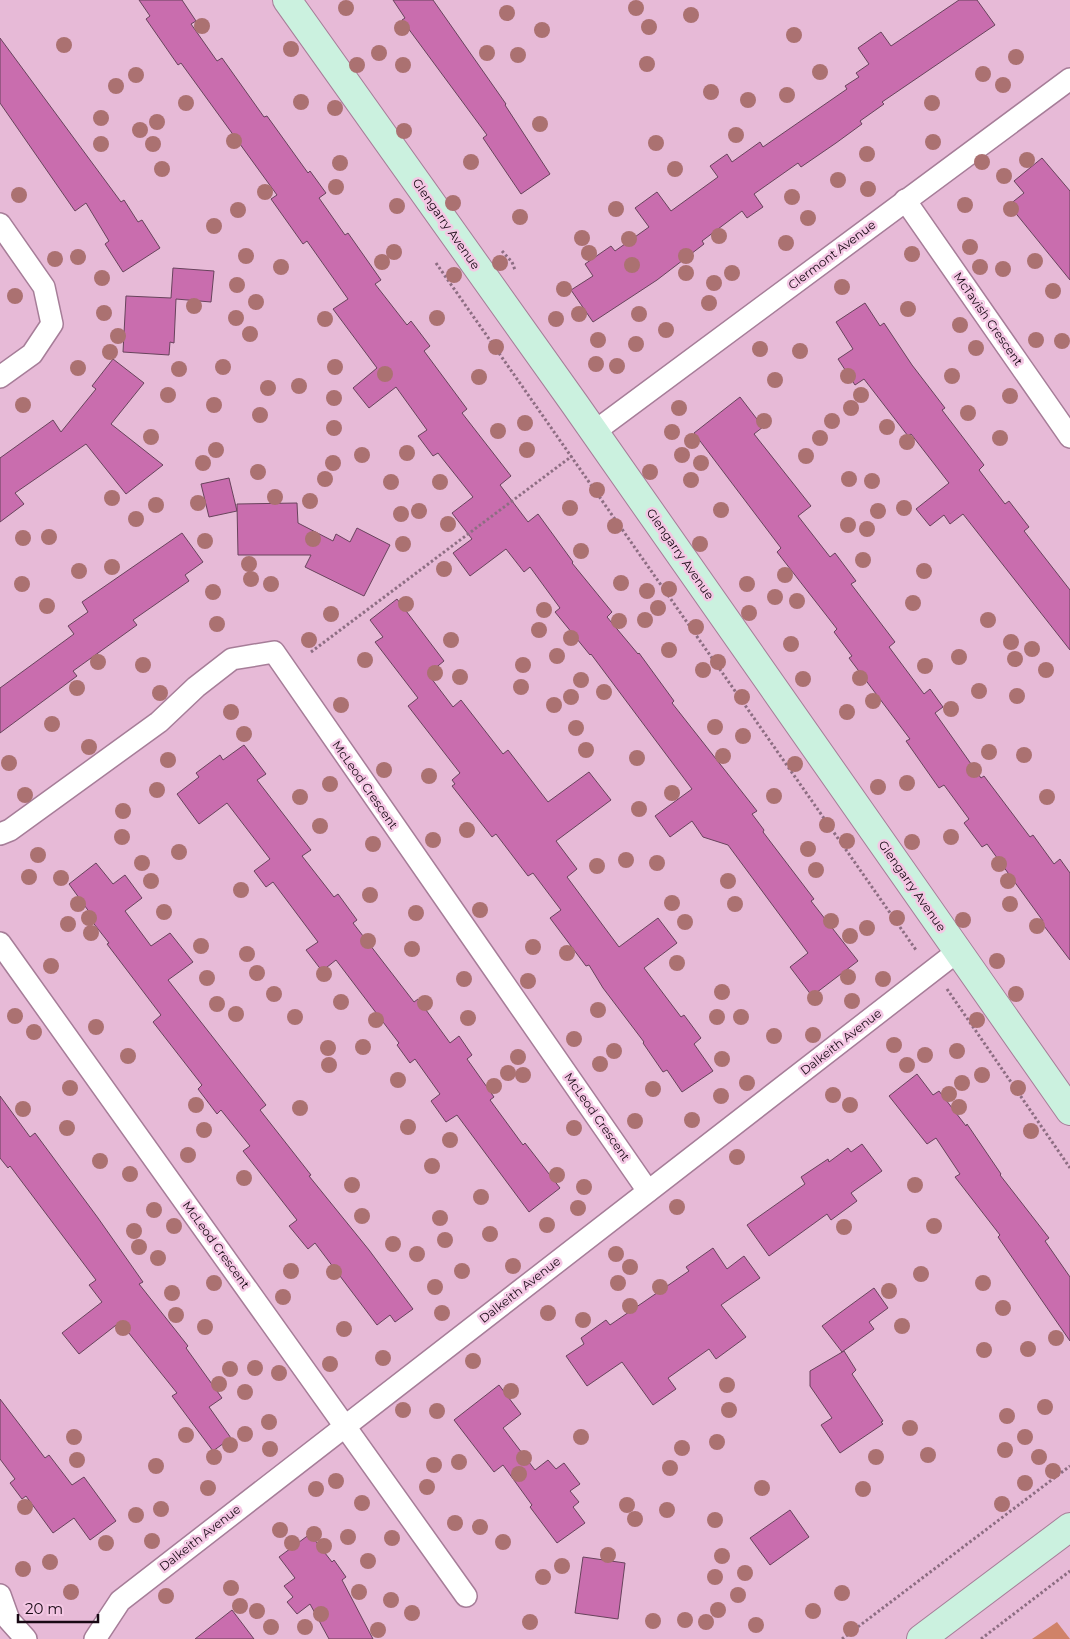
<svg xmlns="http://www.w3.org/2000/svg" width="1070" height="1639" viewBox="0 0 1070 1639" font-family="Montserrat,sans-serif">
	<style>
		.green { fill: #d08268 }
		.building { fill: #c96dae; stroke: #68435c }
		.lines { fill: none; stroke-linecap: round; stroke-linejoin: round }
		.street-casing { stroke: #a67d98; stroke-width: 24 }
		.secondary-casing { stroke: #a67d98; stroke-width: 30 }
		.path { stroke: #8d6d82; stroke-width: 3; stroke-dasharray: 2.5 2.5; stroke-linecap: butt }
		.street { stroke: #fff; stroke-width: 21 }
		.secondary { stroke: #cbf1df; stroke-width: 28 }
		.tree { fill: #ab7171 }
		.labels { text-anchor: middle; stroke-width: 5; stroke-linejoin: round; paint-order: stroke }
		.street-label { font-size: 12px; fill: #180914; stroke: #f4c7e4 }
	</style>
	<rect width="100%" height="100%" fill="#e7bad7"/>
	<path class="green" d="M1057 1622 1070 1639H1032Z"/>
	<g class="building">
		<path d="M139 0H182L196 21 191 24 217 61 222 58 264 117 267 116 308 173 310 171 326 193 319 198 345 235 348 233 381 280 375 284 407 325 411 321 430 346 424 351 467 409 462 413 511 476 500 485 528 522 538 514 573 562 572 563 612 612 607 617 638 654 639 653 674 701 672 703 757 811 752 814 764 830 763 832 814 899 811 901 858 961 812 996 790 967 808 953 728 845 703 837 692 821 670 837 655 816 692 789 591 654 590 655 555 612 560 608 530 567 524 572 506 549 470 576 453 553 472 539 452 513 473 497 438 453 433 456 418 436 427 430 396 387 369 408 353 388 377 368 333 309 348 299 307 241 303 244 271 199 277 195 181 63 178 65 146 19 150 16Z"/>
		<path d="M393 0H433L506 104 505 105 550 174 521 194 483 138 487 135 402 20 405 18Z"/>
		<path d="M959 0H977L995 25 882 102 884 104 860 121 862 124 836 143 801 167 798 163 754 194 763 207 747 218 742 211 702 241 704 244 657 280 593 322 571 290 593 276 585 264 611 246 615 251 649 227 635 208 657 192 671 211 718 177 710 166 727 154 732 162 760 142 763 147 847 89 845 86 859 77 856 73 869 64 858 48 881 32 891 46Z"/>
		<path d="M0 38 121 202 124 200 138 222 142 220 160 248 123 272 105 244 109 241 86 203 75 211 0 103Z"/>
		<path d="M1042 158 1070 191V280L1009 205 1024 193 1014 181Z"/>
		<path d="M173 268 214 271 211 302 176 299 174 343 170 342 169 355 123 352 126 296 171 298Z"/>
		<path d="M865 303 880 326 884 323 912 365 945 408 942 410 984 465 979 470 1005 504 1009 501 1029 527 1024 531 1070 590V650L963 514 950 524 944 515 930 526 916 509 949 483 911 434 908 436 864 379 855 385 838 359 853 349 836 322Z"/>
		<path d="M113 359 144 383 111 424 163 465 126 494 86 444 15 493 24 504 0 522V458L53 420 61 432 96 389 92 386Z"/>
		<path d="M740 397 763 427 754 434 811 506 798 516 830 557 835 553 856 581 851 584 895 642 889 647 924 694 930 689 943 707 935 713 981 778 984 776 1030 837 1033 835 1054 864 1060 859 1070 873V960L1041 922 1043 921 987 844 982 847 964 823 969 819 944 785 939 788 906 741 910 739 849 658 852 656 834 632 837 629 777 552 781 548 694 433Z"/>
		<path d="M229 478 237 511 209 517 201 484Z"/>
		<path d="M297 503 298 523 333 541 336 534 350 542 357 528 390 545 364 596 305 567 311 555H238L237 504Z"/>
		<path d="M182 533 203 562 185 575 189 581 133 620 137 625 73 671 77 676 0 733V688L74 634 68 626 88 612 82 602Z"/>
		<path d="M397 599 444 661 428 674 453 707 461 700 503 754 508 750 548 802 589 772 611 800 556 841 577 869 567 877 619 947 658 918 677 943 644 968 681 1017 684 1015 701 1038 694 1044 713 1071 682 1092 667 1070 663 1072 643 1043 644 1042 603 988 589 965 586 966 550 918 561 910 533 873 528 876 496 834 492 837 452 786 455 784 452 780 460 773 408 706 418 698 375 642 383 637 370 620Z"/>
		<path d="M244 745 266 774 257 780 311 850 302 856 334 897 338 894 357 920 353 923 414 1002 418 999 450 1043 459 1036 472 1055 467 1059 494 1097 490 1100 523 1145 525 1143 560 1188 529 1212 457 1115 446 1122 431 1101 440 1094 415 1059 410 1063 397 1045 399 1043 336 960 322 971 306 950 318 942 273 882 266 887 254 871 270 859 227 803 199 824 177 794 199 777 196 773 220 755 223 760Z"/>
		<path d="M96 863 113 884 125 875 142 898 125 911 151 946 170 933 193 962 168 980 266 1105 260 1110 311 1175 309 1176 369 1250 413 1309 395 1322 390 1315 377 1325 315 1243 308 1249 289 1226 297 1220 243 1151 250 1146 221 1110 217 1114 198 1089 202 1085 153 1022 161 1015 107 944 109 943 87 915 90 913 69 884Z"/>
		<path d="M917 1074 933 1095 939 1091 966 1126 967 1124 1001 1174 1000 1175 1049 1238 1045 1241 1070 1277V1341L998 1237 1000 1235 955 1177 960 1174 936 1138 927 1144 889 1096Z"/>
		<path d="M0 1096 30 1137 35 1133 98 1218 143 1282 139 1284 188 1346 186 1348 222 1398 209 1407 231 1438 213 1451 172 1396 177 1393 120 1322 79 1354 62 1333 102 1302 89 1285 96 1280 10 1166 8 1168 0 1158Z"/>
		<path d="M862 1144 882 1171 851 1193 857 1201 831 1220 827 1214 769 1256 747 1225 805 1184 801 1177 828 1159 829 1162 848 1148 851 1152Z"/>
		<path d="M713 1248 727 1269 744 1256 760 1278 721 1305 746 1337 716 1359 709 1349 668 1378 676 1389 653 1405 622 1362 587 1386 566 1356 584 1344 581 1338 606 1320 610 1325 689 1271 686 1267Z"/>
		<path d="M874 1288 888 1308 869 1322 874 1329 842 1352 822 1326Z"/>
		<path d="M844 1351 856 1370 852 1374 883 1421 881 1422 883 1424 840 1453 821 1425 832 1418 810 1386V1371Z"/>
		<path d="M499 1385 521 1414 503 1428 535 1470 548 1460 556 1469 564 1463 580 1484 570 1491 579 1502 573 1507 585 1523 557 1543 530 1507 532 1505 503 1465 494 1472 454 1420Z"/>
		<path d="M0 1399 45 1458 49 1455 72 1485 84 1477 116 1521 90 1540 74 1518 53 1533 26 1496 22 1499 10 1483 15 1479 0 1459Z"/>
		<path d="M790 1510 809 1537 770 1565 750 1538Z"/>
		<path d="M310 1534 332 1562 334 1560 346 1577 342 1580 373 1639H329L310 1604 297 1614 287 1602 293 1597 284 1586 295 1578 279 1557Z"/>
		<path d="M583 1557 625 1563 618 1619 575 1613Z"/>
		<path d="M232 1610 254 1639H195Z"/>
	</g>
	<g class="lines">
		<g class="street-casing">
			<g id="street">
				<path d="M905 200 1070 437"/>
				<path d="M0 224 44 287 52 324 32 354 0 377"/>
				<path d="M594 432 1070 79"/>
				<path d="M0 834 10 830 159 722 196 687 232 659 274 652 648 1191"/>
				<path d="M0 943 466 1596"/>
				<path d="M0 1595 9 1620 26 1639"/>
				<path d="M95 1639 120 1601 958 951"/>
			</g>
		</g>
		<g class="secondary-casing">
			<g id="secondary">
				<path d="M287 0 574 403 1070 1111"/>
				<path d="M921 1639 1070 1527"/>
			</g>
		</g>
		<g class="path">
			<path d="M502 251 512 262 515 270"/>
			<path d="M436 263 916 950"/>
			<path d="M311 652 572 456"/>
			<path d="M947 989 1070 1168"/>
			<path d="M842 1639 1070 1466"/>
			<path d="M981 1639 1070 1571"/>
		</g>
		<use href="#street" class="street"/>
		<use href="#secondary" class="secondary"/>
	</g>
	<g class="tree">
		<circle cx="346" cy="8" r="8"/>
		<circle cx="636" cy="8" r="8"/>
		<circle cx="507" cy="13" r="8"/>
		<circle cx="691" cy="15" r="8"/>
		<circle cx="202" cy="26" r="8"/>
		<circle cx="649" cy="27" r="8"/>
		<circle cx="402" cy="28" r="8"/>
		<circle cx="542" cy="30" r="8"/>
		<circle cx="794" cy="35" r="8"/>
		<circle cx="64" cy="45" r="8"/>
		<circle cx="291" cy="49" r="8"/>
		<circle cx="379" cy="53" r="8"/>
		<circle cx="487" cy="53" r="8"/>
		<circle cx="518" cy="55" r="8"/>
		<circle cx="1016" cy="57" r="8"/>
		<circle cx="647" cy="64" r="8"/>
		<circle cx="357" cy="65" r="8"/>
		<circle cx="403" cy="65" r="8"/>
		<circle cx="820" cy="72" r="8"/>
		<circle cx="983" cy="74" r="8"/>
		<circle cx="136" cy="75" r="8"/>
		<circle cx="1003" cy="85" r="8"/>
		<circle cx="116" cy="86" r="8"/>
		<circle cx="711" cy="92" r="8"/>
		<circle cx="787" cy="95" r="8"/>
		<circle cx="748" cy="100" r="8"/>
		<circle cx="301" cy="102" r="8"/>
		<circle cx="186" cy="103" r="8"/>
		<circle cx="932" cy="103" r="8"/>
		<circle cx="335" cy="108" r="8"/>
		<circle cx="101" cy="118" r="8"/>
		<circle cx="157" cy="122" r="8"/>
		<circle cx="540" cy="124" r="8"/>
		<circle cx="140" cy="130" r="8"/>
		<circle cx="404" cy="131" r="8"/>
		<circle cx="736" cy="135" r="8"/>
		<circle cx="234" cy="141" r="8"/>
		<circle cx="933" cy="142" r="8"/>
		<circle cx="656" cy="143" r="8"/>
		<circle cx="101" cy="144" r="8"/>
		<circle cx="153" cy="144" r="8"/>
		<circle cx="867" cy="154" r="8"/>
		<circle cx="1027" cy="160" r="8"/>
		<circle cx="471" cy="162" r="8"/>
		<circle cx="982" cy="162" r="8"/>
		<circle cx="340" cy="163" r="8"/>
		<circle cx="162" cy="169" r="8"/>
		<circle cx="675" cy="169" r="8"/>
		<circle cx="1004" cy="176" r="8"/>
		<circle cx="838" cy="180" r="8"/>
		<circle cx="336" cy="187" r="8"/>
		<circle cx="868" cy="189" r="8"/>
		<circle cx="265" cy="192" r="8"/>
		<circle cx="19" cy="195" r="8"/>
		<circle cx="792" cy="197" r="8"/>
		<circle cx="453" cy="203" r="8"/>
		<circle cx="965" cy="205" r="8"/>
		<circle cx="397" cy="206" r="8"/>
		<circle cx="616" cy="209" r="8"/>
		<circle cx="1011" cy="209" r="8"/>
		<circle cx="238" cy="210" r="8"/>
		<circle cx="520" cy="217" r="8"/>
		<circle cx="808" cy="218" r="8"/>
		<circle cx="214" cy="226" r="8"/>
		<circle cx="719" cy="236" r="8"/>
		<circle cx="582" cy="238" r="8"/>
		<circle cx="629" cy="239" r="8"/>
		<circle cx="786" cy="243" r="8"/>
		<circle cx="970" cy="247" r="8"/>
		<circle cx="394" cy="252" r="8"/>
		<circle cx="589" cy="253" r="8"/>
		<circle cx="912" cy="254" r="8"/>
		<circle cx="246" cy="256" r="8"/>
		<circle cx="686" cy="256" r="8"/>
		<circle cx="78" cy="257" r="8"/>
		<circle cx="55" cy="259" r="8"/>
		<circle cx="1035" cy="261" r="8"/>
		<circle cx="382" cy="262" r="8"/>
		<circle cx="500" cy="263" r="8"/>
		<circle cx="632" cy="265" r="8"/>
		<circle cx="281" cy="267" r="8"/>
		<circle cx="980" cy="267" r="8"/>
		<circle cx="1003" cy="269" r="8"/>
		<circle cx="686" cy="273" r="8"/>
		<circle cx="732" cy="273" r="8"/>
		<circle cx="454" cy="275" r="8"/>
		<circle cx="102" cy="278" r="8"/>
		<circle cx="714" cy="283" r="8"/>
		<circle cx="237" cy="285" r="8"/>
		<circle cx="842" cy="287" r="8"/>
		<circle cx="564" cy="289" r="8"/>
		<circle cx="1053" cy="291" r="8"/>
		<circle cx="15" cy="296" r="8"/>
		<circle cx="256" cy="302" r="8"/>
		<circle cx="709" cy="303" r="8"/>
		<circle cx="194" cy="306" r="8"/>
		<circle cx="908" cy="309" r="8"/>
		<circle cx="104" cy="313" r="8"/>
		<circle cx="579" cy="314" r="8"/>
		<circle cx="639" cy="314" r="8"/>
		<circle cx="236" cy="318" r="8"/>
		<circle cx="437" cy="318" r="8"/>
		<circle cx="325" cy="319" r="8"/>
		<circle cx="556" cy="319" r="8"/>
		<circle cx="960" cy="325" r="8"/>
		<circle cx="666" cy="330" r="8"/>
		<circle cx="250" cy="334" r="8"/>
		<circle cx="118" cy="336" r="8"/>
		<circle cx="598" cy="340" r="8"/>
		<circle cx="1036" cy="340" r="8"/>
		<circle cx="1062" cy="341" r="8"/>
		<circle cx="636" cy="344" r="8"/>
		<circle cx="496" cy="347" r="8"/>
		<circle cx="976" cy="348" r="8"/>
		<circle cx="760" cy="349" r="8"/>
		<circle cx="800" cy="351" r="8"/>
		<circle cx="110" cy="352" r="8"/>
		<circle cx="596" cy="364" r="8"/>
		<circle cx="617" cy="366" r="8"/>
		<circle cx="223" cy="367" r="8"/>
		<circle cx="335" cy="367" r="8"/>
		<circle cx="78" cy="368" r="8"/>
		<circle cx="179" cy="369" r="8"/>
		<circle cx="385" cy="374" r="8"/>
		<circle cx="848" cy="376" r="8"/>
		<circle cx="952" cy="376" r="8"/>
		<circle cx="479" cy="377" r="8"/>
		<circle cx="775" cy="380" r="8"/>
		<circle cx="299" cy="386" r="8"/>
		<circle cx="268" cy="388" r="8"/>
		<circle cx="168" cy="395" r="8"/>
		<circle cx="861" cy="395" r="8"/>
		<circle cx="1010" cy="396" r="8"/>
		<circle cx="334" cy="398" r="8"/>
		<circle cx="23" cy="405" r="8"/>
		<circle cx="214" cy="405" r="8"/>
		<circle cx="679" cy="408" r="8"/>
		<circle cx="851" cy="408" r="8"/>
		<circle cx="968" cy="413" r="8"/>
		<circle cx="260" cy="415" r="8"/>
		<circle cx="764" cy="421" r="8"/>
		<circle cx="832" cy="421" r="8"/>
		<circle cx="525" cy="423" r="8"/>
		<circle cx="887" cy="427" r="8"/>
		<circle cx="334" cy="428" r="8"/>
		<circle cx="498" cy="431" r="8"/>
		<circle cx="672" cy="432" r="8"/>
		<circle cx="151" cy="437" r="8"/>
		<circle cx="820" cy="438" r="8"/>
		<circle cx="1000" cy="438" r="8"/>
		<circle cx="692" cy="441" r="8"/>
		<circle cx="907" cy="442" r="8"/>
		<circle cx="216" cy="450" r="8"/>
		<circle cx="527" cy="450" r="8"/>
		<circle cx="407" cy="453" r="8"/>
		<circle cx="362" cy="455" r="8"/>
		<circle cx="682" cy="455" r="8"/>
		<circle cx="806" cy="456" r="8"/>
		<circle cx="203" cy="463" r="8"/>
		<circle cx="333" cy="463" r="8"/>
		<circle cx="701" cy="463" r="8"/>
		<circle cx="258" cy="472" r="8"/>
		<circle cx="650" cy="472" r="8"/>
		<circle cx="325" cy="479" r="8"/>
		<circle cx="849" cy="479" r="8"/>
		<circle cx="691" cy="480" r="8"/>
		<circle cx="872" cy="481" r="8"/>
		<circle cx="391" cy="482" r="8"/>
		<circle cx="440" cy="482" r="8"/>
		<circle cx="597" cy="490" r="8"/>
		<circle cx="275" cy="497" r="8"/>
		<circle cx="112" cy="498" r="8"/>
		<circle cx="310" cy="501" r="8"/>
		<circle cx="198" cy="503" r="8"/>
		<circle cx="156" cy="505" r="8"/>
		<circle cx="570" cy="508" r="8"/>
		<circle cx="904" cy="508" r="8"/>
		<circle cx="721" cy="510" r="8"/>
		<circle cx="419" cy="511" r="8"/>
		<circle cx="878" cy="511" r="8"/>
		<circle cx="401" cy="514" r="8"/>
		<circle cx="136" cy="519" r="8"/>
		<circle cx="448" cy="524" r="8"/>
		<circle cx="848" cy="525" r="8"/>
		<circle cx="615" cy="526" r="8"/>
		<circle cx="867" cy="529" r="8"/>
		<circle cx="49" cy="537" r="8"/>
		<circle cx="23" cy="538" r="8"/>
		<circle cx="313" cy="539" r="8"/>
		<circle cx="205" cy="541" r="8"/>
		<circle cx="403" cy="544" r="8"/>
		<circle cx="700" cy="544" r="8"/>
		<circle cx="581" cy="551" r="8"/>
		<circle cx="863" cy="560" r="8"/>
		<circle cx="249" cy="564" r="8"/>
		<circle cx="112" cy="567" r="8"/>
		<circle cx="444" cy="569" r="8"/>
		<circle cx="79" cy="571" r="8"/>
		<circle cx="924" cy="571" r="8"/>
		<circle cx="785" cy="575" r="8"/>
		<circle cx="251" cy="579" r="8"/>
		<circle cx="621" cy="583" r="8"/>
		<circle cx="22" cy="584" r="8"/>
		<circle cx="271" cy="584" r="8"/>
		<circle cx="747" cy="584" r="8"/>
		<circle cx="669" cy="589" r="8"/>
		<circle cx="647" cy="591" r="8"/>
		<circle cx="213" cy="592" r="8"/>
		<circle cx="775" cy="597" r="8"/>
		<circle cx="797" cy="601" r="8"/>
		<circle cx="913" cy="603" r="8"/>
		<circle cx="406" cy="604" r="8"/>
		<circle cx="47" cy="606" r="8"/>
		<circle cx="658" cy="608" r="8"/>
		<circle cx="544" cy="610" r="8"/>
		<circle cx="749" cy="613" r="8"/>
		<circle cx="331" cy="614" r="8"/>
		<circle cx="645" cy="620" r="8"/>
		<circle cx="988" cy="620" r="8"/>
		<circle cx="619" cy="621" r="8"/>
		<circle cx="217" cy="624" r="8"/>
		<circle cx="696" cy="627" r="8"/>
		<circle cx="539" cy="630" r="8"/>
		<circle cx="571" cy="638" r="8"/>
		<circle cx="309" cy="640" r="8"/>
		<circle cx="451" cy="640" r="8"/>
		<circle cx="1011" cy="642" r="8"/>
		<circle cx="791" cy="644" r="8"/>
		<circle cx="1032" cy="649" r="8"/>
		<circle cx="669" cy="650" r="8"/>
		<circle cx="557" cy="656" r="8"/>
		<circle cx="959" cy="657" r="8"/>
		<circle cx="1015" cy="659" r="8"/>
		<circle cx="365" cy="660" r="8"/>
		<circle cx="98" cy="662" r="8"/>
		<circle cx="718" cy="662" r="8"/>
		<circle cx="143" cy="665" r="8"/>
		<circle cx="523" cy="665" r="8"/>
		<circle cx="925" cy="666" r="8"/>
		<circle cx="703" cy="670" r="8"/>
		<circle cx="1046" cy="670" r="8"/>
		<circle cx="435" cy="673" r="8"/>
		<circle cx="460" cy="677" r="8"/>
		<circle cx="860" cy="678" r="8"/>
		<circle cx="803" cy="679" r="8"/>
		<circle cx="581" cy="680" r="8"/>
		<circle cx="521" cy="687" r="8"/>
		<circle cx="77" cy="688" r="8"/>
		<circle cx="979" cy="691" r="8"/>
		<circle cx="604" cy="692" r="8"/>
		<circle cx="160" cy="693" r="8"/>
		<circle cx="1017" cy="696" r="8"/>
		<circle cx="571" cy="697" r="8"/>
		<circle cx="742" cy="697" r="8"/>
		<circle cx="873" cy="701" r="8"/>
		<circle cx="341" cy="705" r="8"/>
		<circle cx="554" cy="705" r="8"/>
		<circle cx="951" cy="709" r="8"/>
		<circle cx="231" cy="712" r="8"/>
		<circle cx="847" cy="712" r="8"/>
		<circle cx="52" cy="724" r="8"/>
		<circle cx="715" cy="727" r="8"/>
		<circle cx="576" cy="728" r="8"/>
		<circle cx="244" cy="734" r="8"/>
		<circle cx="743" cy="736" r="8"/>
		<circle cx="89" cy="747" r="8"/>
		<circle cx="586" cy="750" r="8"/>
		<circle cx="989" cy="752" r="8"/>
		<circle cx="1024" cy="755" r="8"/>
		<circle cx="723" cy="756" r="8"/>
		<circle cx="637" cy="758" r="8"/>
		<circle cx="168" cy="760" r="8"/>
		<circle cx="9" cy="763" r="8"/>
		<circle cx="795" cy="764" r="8"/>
		<circle cx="384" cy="770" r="8"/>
		<circle cx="974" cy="770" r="8"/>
		<circle cx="429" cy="776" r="8"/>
		<circle cx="907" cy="783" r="8"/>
		<circle cx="330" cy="784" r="8"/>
		<circle cx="878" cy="787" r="8"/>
		<circle cx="157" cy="790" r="8"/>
		<circle cx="672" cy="793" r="8"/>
		<circle cx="25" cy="795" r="8"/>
		<circle cx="774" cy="796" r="8"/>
		<circle cx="300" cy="797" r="8"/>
		<circle cx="1047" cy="797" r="8"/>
		<circle cx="639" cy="809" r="8"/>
		<circle cx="123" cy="811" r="8"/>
		<circle cx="827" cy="825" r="8"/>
		<circle cx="320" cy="826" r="8"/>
		<circle cx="467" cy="830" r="8"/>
		<circle cx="122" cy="837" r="8"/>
		<circle cx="951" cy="837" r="8"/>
		<circle cx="433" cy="840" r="8"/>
		<circle cx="847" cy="841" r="8"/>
		<circle cx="912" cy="842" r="8"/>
		<circle cx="373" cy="844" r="8"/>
		<circle cx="808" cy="849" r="8"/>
		<circle cx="179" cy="852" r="8"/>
		<circle cx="38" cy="855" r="8"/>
		<circle cx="626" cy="860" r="8"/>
		<circle cx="142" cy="863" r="8"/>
		<circle cx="657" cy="863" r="8"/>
		<circle cx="999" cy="864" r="8"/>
		<circle cx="597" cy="866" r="8"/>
		<circle cx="816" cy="870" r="8"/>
		<circle cx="29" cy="877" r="8"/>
		<circle cx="61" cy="878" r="8"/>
		<circle cx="151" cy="881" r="8"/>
		<circle cx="728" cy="881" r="8"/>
		<circle cx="1008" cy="881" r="8"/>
		<circle cx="241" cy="890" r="8"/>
		<circle cx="370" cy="895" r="8"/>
		<circle cx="672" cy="903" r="8"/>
		<circle cx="78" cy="904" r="8"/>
		<circle cx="735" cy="904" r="8"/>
		<circle cx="1010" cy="904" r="8"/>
		<circle cx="480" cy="910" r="8"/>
		<circle cx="164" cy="912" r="8"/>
		<circle cx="416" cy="913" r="8"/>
		<circle cx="89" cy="918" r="8"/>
		<circle cx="897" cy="918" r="8"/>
		<circle cx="963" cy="920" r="8"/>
		<circle cx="831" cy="921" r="8"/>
		<circle cx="685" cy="922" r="8"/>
		<circle cx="68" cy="924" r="8"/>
		<circle cx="1037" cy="926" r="8"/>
		<circle cx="867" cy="928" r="8"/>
		<circle cx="91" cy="933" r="8"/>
		<circle cx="850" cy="936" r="8"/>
		<circle cx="368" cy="941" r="8"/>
		<circle cx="201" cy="946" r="8"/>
		<circle cx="533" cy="947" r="8"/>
		<circle cx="412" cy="949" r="8"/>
		<circle cx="567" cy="953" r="8"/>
		<circle cx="247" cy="954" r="8"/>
		<circle cx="997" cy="961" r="8"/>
		<circle cx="677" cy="963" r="8"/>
		<circle cx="51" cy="966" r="8"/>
		<circle cx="257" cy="973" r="8"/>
		<circle cx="324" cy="974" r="8"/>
		<circle cx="848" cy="977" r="8"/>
		<circle cx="207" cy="978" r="8"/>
		<circle cx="464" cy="979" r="8"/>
		<circle cx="883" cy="979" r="8"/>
		<circle cx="528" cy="981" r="8"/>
		<circle cx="722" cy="992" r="8"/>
		<circle cx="274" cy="994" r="8"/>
		<circle cx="1016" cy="994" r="8"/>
		<circle cx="815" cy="998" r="8"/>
		<circle cx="852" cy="1001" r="8"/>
		<circle cx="341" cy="1002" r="8"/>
		<circle cx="425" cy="1003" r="8"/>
		<circle cx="217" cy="1004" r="8"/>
		<circle cx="598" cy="1010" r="8"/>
		<circle cx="236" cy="1014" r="8"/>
		<circle cx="15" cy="1016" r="8"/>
		<circle cx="295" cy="1017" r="8"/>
		<circle cx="717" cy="1017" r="8"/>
		<circle cx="741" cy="1017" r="8"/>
		<circle cx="468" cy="1018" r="8"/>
		<circle cx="376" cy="1020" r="8"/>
		<circle cx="977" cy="1020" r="8"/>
		<circle cx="96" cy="1027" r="8"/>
		<circle cx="34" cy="1032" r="8"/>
		<circle cx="813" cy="1035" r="8"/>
		<circle cx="774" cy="1036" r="8"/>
		<circle cx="574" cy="1039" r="8"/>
		<circle cx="894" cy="1045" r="8"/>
		<circle cx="363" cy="1047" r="8"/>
		<circle cx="328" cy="1048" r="8"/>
		<circle cx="614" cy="1051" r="8"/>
		<circle cx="957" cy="1051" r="8"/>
		<circle cx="925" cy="1055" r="8"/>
		<circle cx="128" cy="1056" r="8"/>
		<circle cx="518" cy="1057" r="8"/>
		<circle cx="722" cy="1059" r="8"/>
		<circle cx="600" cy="1064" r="8"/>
		<circle cx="329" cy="1065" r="8"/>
		<circle cx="907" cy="1065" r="8"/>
		<circle cx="508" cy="1073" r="8"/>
		<circle cx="523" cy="1075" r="8"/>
		<circle cx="982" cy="1075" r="8"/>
		<circle cx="398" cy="1080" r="8"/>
		<circle cx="747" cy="1083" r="8"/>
		<circle cx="962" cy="1083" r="8"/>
		<circle cx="494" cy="1086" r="8"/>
		<circle cx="70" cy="1088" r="8"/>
		<circle cx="1018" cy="1088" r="8"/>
		<circle cx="653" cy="1089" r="8"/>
		<circle cx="949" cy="1094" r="8"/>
		<circle cx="833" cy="1095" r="8"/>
		<circle cx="721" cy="1096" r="8"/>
		<circle cx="196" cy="1105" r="8"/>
		<circle cx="850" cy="1105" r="8"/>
		<circle cx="959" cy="1107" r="8"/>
		<circle cx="300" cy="1108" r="8"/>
		<circle cx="23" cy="1109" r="8"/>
		<circle cx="692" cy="1120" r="8"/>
		<circle cx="635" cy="1121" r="8"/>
		<circle cx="408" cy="1127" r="8"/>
		<circle cx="67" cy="1128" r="8"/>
		<circle cx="574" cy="1128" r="8"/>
		<circle cx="204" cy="1130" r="8"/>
		<circle cx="1031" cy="1131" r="8"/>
		<circle cx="450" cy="1140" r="8"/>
		<circle cx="188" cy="1155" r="8"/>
		<circle cx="737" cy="1157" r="8"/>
		<circle cx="100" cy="1161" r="8"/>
		<circle cx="432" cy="1166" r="8"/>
		<circle cx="130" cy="1174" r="8"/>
		<circle cx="557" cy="1175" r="8"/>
		<circle cx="244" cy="1178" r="8"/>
		<circle cx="352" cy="1185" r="8"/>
		<circle cx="915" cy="1185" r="8"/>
		<circle cx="584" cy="1187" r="8"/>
		<circle cx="481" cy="1197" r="8"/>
		<circle cx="677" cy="1207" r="8"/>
		<circle cx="578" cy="1208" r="8"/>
		<circle cx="154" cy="1210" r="8"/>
		<circle cx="362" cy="1216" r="8"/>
		<circle cx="440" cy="1218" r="8"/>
		<circle cx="547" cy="1225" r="8"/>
		<circle cx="174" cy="1226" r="8"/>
		<circle cx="934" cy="1226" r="8"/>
		<circle cx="844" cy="1227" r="8"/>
		<circle cx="134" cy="1231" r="8"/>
		<circle cx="490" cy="1234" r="8"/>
		<circle cx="445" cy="1240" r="8"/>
		<circle cx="393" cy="1244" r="8"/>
		<circle cx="139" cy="1247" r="8"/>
		<circle cx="417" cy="1254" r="8"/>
		<circle cx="616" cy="1254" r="8"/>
		<circle cx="158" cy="1258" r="8"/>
		<circle cx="513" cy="1266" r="8"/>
		<circle cx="630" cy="1267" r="8"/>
		<circle cx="291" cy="1271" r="8"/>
		<circle cx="462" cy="1271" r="8"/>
		<circle cx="334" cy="1272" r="8"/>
		<circle cx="921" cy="1274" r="8"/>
		<circle cx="214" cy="1283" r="8"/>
		<circle cx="618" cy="1283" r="8"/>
		<circle cx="983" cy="1283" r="8"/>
		<circle cx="435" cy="1287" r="8"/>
		<circle cx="660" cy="1287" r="8"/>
		<circle cx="889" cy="1291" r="8"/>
		<circle cx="172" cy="1293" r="8"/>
		<circle cx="283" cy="1297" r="8"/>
		<circle cx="630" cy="1306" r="8"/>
		<circle cx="1003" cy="1308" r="8"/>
		<circle cx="442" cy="1313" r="8"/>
		<circle cx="548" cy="1313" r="8"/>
		<circle cx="176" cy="1315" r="8"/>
		<circle cx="583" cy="1320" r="8"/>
		<circle cx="902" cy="1326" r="8"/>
		<circle cx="205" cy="1327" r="8"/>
		<circle cx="123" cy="1328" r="8"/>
		<circle cx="344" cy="1329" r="8"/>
		<circle cx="1056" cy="1338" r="8"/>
		<circle cx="1028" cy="1349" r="8"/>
		<circle cx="984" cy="1350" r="8"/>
		<circle cx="383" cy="1358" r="8"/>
		<circle cx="473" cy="1361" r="8"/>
		<circle cx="330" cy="1364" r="8"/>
		<circle cx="255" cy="1368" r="8"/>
		<circle cx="230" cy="1369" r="8"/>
		<circle cx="279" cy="1373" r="8"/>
		<circle cx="219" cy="1384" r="8"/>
		<circle cx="727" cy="1385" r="8"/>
		<circle cx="511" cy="1391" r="8"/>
		<circle cx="245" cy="1392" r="8"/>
		<circle cx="1045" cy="1407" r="8"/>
		<circle cx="403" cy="1410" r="8"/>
		<circle cx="729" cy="1410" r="8"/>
		<circle cx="437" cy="1411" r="8"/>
		<circle cx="1007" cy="1416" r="8"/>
		<circle cx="269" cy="1422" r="8"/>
		<circle cx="910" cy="1428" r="8"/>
		<circle cx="245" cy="1434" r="8"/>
		<circle cx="186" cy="1435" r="8"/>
		<circle cx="74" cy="1437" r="8"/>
		<circle cx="581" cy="1437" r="8"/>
		<circle cx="1025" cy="1437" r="8"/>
		<circle cx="717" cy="1442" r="8"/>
		<circle cx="230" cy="1445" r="8"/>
		<circle cx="682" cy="1448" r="8"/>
		<circle cx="270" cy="1449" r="8"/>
		<circle cx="1005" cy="1450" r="8"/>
		<circle cx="928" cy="1455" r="8"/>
		<circle cx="214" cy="1457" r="8"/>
		<circle cx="876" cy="1457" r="8"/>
		<circle cx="1039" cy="1457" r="8"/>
		<circle cx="524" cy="1458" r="8"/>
		<circle cx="77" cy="1460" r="8"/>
		<circle cx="459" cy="1462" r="8"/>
		<circle cx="434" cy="1465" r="8"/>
		<circle cx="156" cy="1466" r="8"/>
		<circle cx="670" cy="1468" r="8"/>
		<circle cx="1053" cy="1471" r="8"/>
		<circle cx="519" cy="1474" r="8"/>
		<circle cx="336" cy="1481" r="8"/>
		<circle cx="1025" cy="1483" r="8"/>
		<circle cx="427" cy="1487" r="8"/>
		<circle cx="208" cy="1488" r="8"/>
		<circle cx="762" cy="1488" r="8"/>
		<circle cx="316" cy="1489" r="8"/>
		<circle cx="863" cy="1489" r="8"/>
		<circle cx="362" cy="1503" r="8"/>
		<circle cx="1002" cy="1504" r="8"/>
		<circle cx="627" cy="1505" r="8"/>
		<circle cx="25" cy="1507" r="8"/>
		<circle cx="161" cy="1509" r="8"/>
		<circle cx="667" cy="1510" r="8"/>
		<circle cx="136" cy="1515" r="8"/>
		<circle cx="635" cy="1519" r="8"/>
		<circle cx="715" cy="1520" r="8"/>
		<circle cx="455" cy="1523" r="8"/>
		<circle cx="480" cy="1527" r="8"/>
		<circle cx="280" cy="1530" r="8"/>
		<circle cx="314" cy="1534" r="8"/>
		<circle cx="348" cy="1537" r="8"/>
		<circle cx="392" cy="1538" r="8"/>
		<circle cx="152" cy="1541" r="8"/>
		<circle cx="503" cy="1542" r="8"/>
		<circle cx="106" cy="1543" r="8"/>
		<circle cx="292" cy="1543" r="8"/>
		<circle cx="324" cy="1546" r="8"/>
		<circle cx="608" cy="1555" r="8"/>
		<circle cx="722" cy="1556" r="8"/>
		<circle cx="368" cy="1561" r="8"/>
		<circle cx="50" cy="1562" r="8"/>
		<circle cx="562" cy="1566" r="8"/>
		<circle cx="23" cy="1569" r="8"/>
		<circle cx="745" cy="1573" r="8"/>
		<circle cx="543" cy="1577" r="8"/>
		<circle cx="715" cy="1577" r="8"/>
		<circle cx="231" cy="1588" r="8"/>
		<circle cx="71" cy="1592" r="8"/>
		<circle cx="359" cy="1592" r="8"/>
		<circle cx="842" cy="1593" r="8"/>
		<circle cx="738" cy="1595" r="8"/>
		<circle cx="166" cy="1596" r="8"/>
		<circle cx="391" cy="1600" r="8"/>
		<circle cx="240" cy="1606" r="8"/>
		<circle cx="718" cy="1610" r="8"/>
		<circle cx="257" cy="1611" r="8"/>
		<circle cx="813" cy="1611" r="8"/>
		<circle cx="412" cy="1613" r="8"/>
		<circle cx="321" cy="1614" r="8"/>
		<circle cx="685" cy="1620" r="8"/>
		<circle cx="653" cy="1621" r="8"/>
		<circle cx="530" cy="1622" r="8"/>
		<circle cx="706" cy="1622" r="8"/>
		<circle cx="756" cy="1625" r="8"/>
		<circle cx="271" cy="1627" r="8"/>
		<circle cx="305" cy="1627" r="8"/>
		<circle cx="851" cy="1629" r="8"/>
		<circle cx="378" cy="1630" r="8"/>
	</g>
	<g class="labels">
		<g class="street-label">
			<text transform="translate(446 224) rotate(55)" y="4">Glengarry Avenue</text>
			<text transform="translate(832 255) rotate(-37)" y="4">Clermont Avenue</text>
			<text transform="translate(988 319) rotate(55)" y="4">McTavish Crescent</text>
			<text transform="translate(680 554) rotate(55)" y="4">Glengarry Avenue</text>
			<text transform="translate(365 785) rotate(55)" y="4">McLeod Crescent</text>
			<text transform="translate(912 886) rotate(55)" y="4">Glengarry Avenue</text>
			<text transform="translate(841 1042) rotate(-38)" y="4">Dalkeith Avenue</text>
			<text transform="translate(597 1117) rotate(55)" y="4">McLeod Crescent</text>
			<text transform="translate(216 1245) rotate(54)" y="4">McLeod Crescent</text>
			<text transform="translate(520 1290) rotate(-38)" y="4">Dalkeith Avenue</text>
			<text transform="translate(200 1538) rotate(-38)" y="4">Dalkeith Avenue</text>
		</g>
	</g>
	<path d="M18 1614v8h80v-8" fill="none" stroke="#180914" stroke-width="2.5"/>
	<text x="25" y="1614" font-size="15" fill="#180914" stroke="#f4c7e4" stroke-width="4" paint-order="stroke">20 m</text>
</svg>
